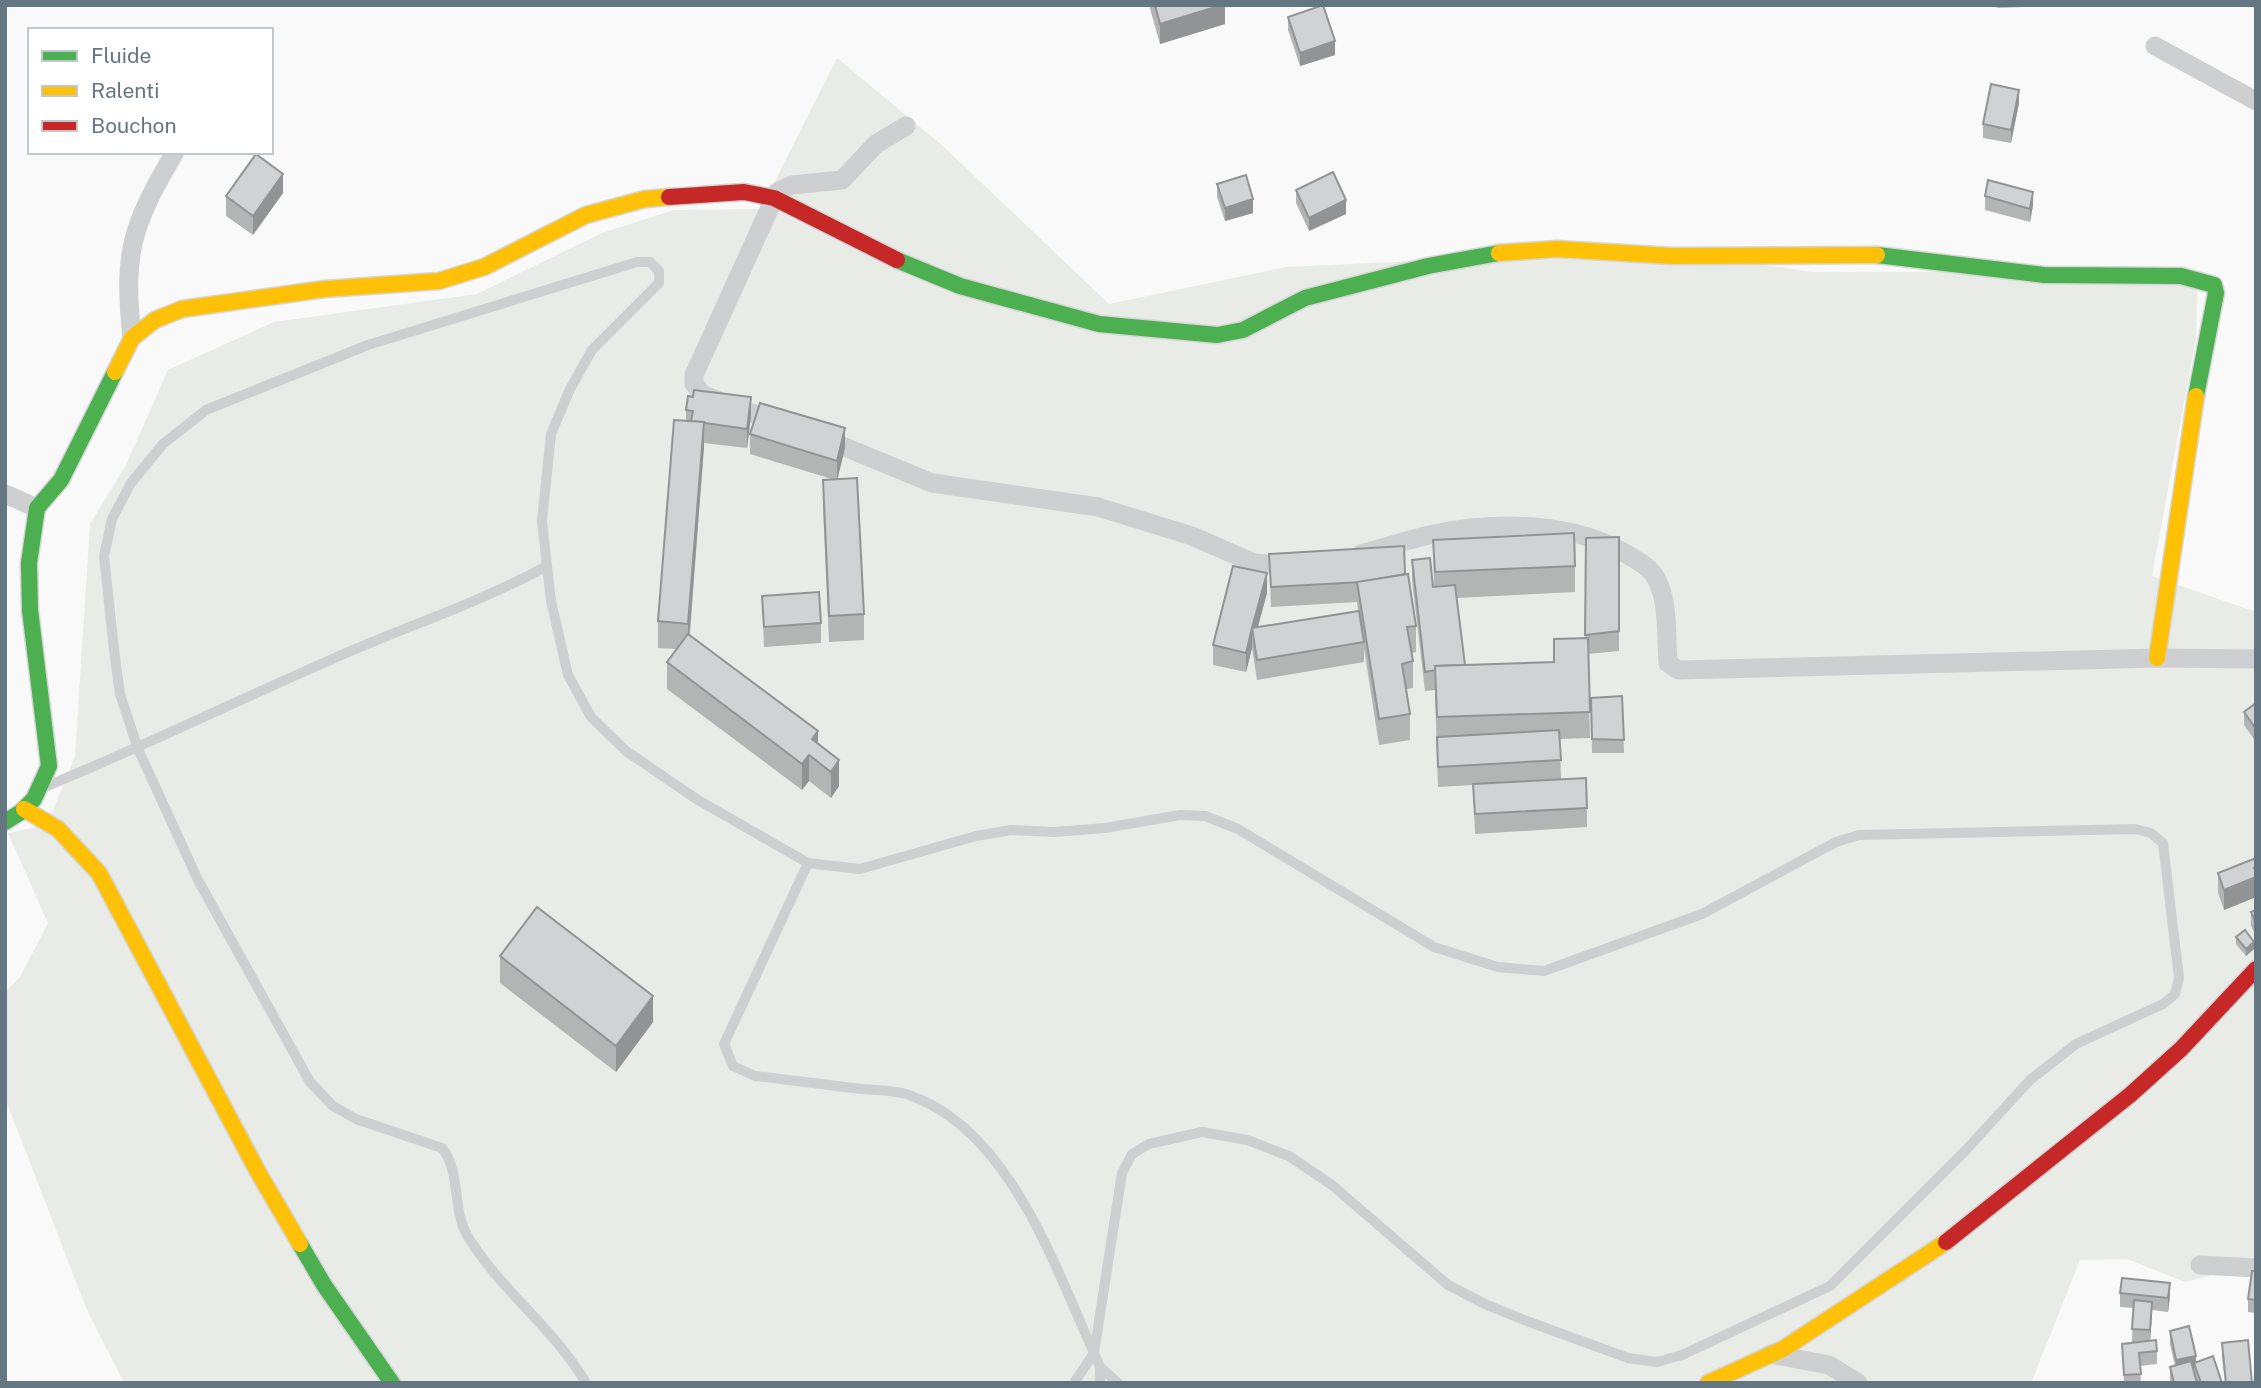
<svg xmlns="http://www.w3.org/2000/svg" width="2261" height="1388" viewBox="0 0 2261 1388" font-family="'Public Sans',sans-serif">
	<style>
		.green { fill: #e8ebe6 }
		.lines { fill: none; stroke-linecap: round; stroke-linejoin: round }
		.fast-casing { stroke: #d5d6d7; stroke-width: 19 }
		.slow-casing { stroke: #d5d6d7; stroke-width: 19 }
		.jam-casing { stroke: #d5d6d7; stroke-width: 19 }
		.lane { stroke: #cecfd0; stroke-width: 10 }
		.street { stroke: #cecfd0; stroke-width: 19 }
		.fast { stroke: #4caf50; stroke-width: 16 }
		.slow { stroke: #ffc107; stroke-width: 16 }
		.jam { stroke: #c62828; stroke-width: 16 }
		.wall { fill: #b3b5b5 }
		.shaded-wall { fill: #929394 }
		.building { fill: #d0d2d3; stroke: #929394; stroke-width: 2 }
	</style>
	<rect width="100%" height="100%" fill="#f9f9f9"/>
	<path class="green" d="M837 58 944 147 1109 304 1286 267 1660 250 1813 272 2198 271 2196 338 2152 576 2256 612V1264L2185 1282 2127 1259 2080 1260 2031 1383H124L87 1310 5 1098V992L20 977 48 923 8 833 47 825 75 756 90 524 126 465 168 370 274 322 477 294 602 233 674 210 761 209Z"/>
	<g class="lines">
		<g class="fast-casing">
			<g id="fast">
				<path d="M1877 255 2044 275 2181 276 2214 285 2216 293 2196 396"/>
				<path d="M897 260 960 286 1099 324 1217 335 1243 330 1305 298 1428 266 1499 253"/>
				<path d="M5 822 21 812 34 799 49 766 30 610 29 563 37 508 61 480 115 372"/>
				<path d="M300 1244 324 1285 392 1383"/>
			</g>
		</g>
		<g class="slow-casing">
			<g id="slow">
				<path d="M1499 253 1557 249 1672 256 1877 255"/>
				<path d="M115 372 132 338 155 320 182 309 325 289 439 281 484 267 586 215 645 199 669 197"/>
				<path d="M2157 658 2196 396"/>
				<path d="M24 809 58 829 99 873 258 1172 300 1244"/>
				<path d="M1708 1383 1783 1349 1946 1242"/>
			</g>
		</g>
		<g class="jam-casing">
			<g id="jam">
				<path d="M669 197 744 192 774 198 897 260"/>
				<path d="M1946 1242 2130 1095 2181 1049 2256 969"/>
			</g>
		</g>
		<g class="lane">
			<path d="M47 786C142 747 234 702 328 661 401 628 477 604 547 566"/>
			<path d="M808 863 724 1044 733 1066 755 1076C791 1080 826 1085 862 1089 877 1090 895 1090 909 1095 1009 1129 1054 1265 1094 1353L1100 1367V1383"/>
			<path d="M1100 1367 1118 1383"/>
			<path d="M586 1383C554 1328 499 1289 467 1235 452 1209 461 1171 442 1148L356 1119 333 1106 310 1082 198 880 138 749 120 694 114 650 104 556 112 519 131 483 163 444 206 410 368 345 637 262H650L659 271V283L592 350 570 389 551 434 542 521 551 601 568 675 591 717 626 751 698 800 808 863 860 869 976 836 1011 830 1055 832 1105 828 1180 815 1205 816 1238 829 1434 947 1498 967 1544 971 1702 914 1836 842 1859 835 2135 829 2151 833 2163 843 2179 978 2175 994 2163 1004 2076 1044 2030 1080 1966 1150 1830 1286 1682 1355 1657 1362 1628 1358 1532 1323 1487 1305 1448 1285 1332 1185 1289 1156 1247 1140 1202 1132 1149 1144 1132 1154 1122 1173 1094 1353 1074 1383"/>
		</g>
		<g class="street">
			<path d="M2155 46 2256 101"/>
			<path d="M132 338C123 252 131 227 175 152"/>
			<path d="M781 424 703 395 694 384V375L777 192 792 185 842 180 876 144 906 126"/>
			<path d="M823 438 932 483 1098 507 1192 536 1254 563 1293 566"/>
			<path d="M5 494 37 508"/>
			<path d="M1361 554C1387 547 1412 538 1439 533 1498 521 1575 522 1628 555 1638 561 1650 567 1656 578 1669 602 1666 636 1668 663L1678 670 2157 658 2256 659"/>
			<path d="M2200 1265 2256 1268"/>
			<path d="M1771 1354 1829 1365 1858 1383"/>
		</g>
		<use href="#fast" class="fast"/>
		<use href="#slow" class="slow"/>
		<use href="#jam" class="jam"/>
	</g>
	<g class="wall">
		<path d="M1149 5H1225V24L1160 44Z"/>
		<path d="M1997 5H2023V7L1997 8Z"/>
		<path d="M1288 17 1335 55 1300 66 1288 30Z"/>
		<path d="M2019 103 2011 143 1983 138V124Z"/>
		<path d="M1217 184 1253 213 1225 221 1217 197Z"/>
		<path d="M1296 190 1346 214 1309 231 1296 203Z"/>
		<path d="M283 193 253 235 226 216V196Z"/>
		<path d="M1985 196 2033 205 2030 222 1985 210Z"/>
		<path d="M686 410 751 417 747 448 704 443 690 635 818 744 839 786 831 798 809 781 802 790 667 689V662L677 649 658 648V621L686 421Z"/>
		<path d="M750 434 845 448 837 479 864 614V640L829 642 823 506V480L832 479 750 454Z"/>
		<path d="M1619 537V651L1588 654 1590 738 1560 739 1561 779 1587 808V827L1475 834 1473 785 1438 787 1435 690 1425 691 1412 580V560L1433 587H1434L1433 540 1575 566V592L1457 598 1465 665 1554 662V639L1585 638V635Z"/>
		<path d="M1269 554 1405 574 1416 626V652L1412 653 1413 661V688L1406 689 1410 714V740L1379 745 1364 648V662L1257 680 1252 648 1246 672 1213 665V645L1267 593 1258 627 1358 611 1357 602 1271 607Z"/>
		<path d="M762 596 821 623V643L764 647Z"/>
		<path d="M1622 696 1624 753H1592L1591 698Z"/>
		<path d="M2256 703V742L2244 725V712Z"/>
		<path d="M2256 858V897L2224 910 2218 893V873Z"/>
		<path d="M2256 910V936L2251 926V912Z"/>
		<path d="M2236 937 2254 949 2246 956 2236 944Z"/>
		<path d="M500 956 653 1022 616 1072 500 983Z"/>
		<path d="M2256 1271V1313L2248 1312V1299Z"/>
		<path d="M2120 1293 2170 1296 2168 1312 2152 1310 2150 1341 2157 1351V1364L2140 1366 2141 1383H2124L2122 1344 2136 1342H2132L2133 1308 2120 1307Z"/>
		<path d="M2170 1331 2196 1362 2222 1383H2170V1367L2175 1366 2170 1344Z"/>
		<path d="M2222 1343 2252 1383H2225L2222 1357Z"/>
	</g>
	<g class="shaded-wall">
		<path d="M1222 5H1225V24L1160 44V24Z"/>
		<path d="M1335 41V55L1300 66V53Z"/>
		<path d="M2019 90V103L2011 143V130Z"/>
		<path d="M283 174V193L253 235V216Z"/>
		<path d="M2033 192V205L2030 222V209Z"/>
		<path d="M1253 199V213L1225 221V208Z"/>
		<path d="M1346 200V214L1309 231V218Z"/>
		<path d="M751 397V417L747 448V429Z"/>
		<path d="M704 422V448L688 650V624Z"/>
		<path d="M845 428V448L837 481V461Z"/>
		<path d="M1267 573V593L1254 641 1252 628Z"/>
		<path d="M1252 628V648L1246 672V653Z"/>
		<path d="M818 731V757L812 739Z"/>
		<path d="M809 755V781L802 790V764Z"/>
		<path d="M839 760V786L831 798V772Z"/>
		<path d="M2256 867V897L2224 910V890Z"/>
		<path d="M2254 942V949L2246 956V949Z"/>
		<path d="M653 996V1022L616 1072V1046Z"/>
		<path d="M2170 1283V1296L2168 1312V1298Z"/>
		<path d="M2152 1302V1315L2150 1343V1330Z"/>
		<path d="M2196 1356V1367L2194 1363V1370L2176 1374V1360Z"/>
	</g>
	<g class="building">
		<path d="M1155 5H1222L1160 24Z"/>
		<path d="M1323 5 1335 41 1300 53 1288 17Z"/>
		<path d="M1991 84 2019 90 2011 130 1983 124Z"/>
		<path d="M256 154 283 174 253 216 226 196Z"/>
		<path d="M1333 172 1346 200 1309 218 1296 190Z"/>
		<path d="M1246 175 1253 199 1225 208 1217 184Z"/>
		<path d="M1988 180 2033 192 2030 209 1985 196Z"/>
		<path d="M694 390 751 397 747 429 691 421 693 411 686 410 688 396 693 397Z"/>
		<path d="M760 403 845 428 837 461 750 434Z"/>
		<path d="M674 420 704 422 688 624 658 621Z"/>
		<path d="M857 478 864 614 829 616 823 480Z"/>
		<path d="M1574 533 1575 566 1435 572 1433 540Z"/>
		<path d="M1619 537V631L1585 635 1586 538Z"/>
		<path d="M1404 546 1405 574 1362 582 1271 587 1269 554Z"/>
		<path d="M1430 558 1433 587 1455 585 1465 665 1435 666 1436 670 1425 672 1412 560Z"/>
		<path d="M1233 566 1267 573 1252 628 1359 611 1364 642 1257 660 1252 628 1246 653 1213 645Z"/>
		<path d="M1408 574 1416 626 1407 627 1413 661 1402 664 1410 714 1379 719 1357 582Z"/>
		<path d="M819 592 821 623 764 627 762 596Z"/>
		<path d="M688 634 818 731 812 739 839 760 831 772 809 755 802 764 667 662Z"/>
		<path d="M1588 638 1590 712 1437 717 1435 666 1554 662V639Z"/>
		<path d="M1622 696 1624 740 1592 739 1591 698Z"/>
		<path d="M2256 703V729L2244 712Z"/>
		<path d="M1559 730 1561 760 1438 767 1437 737Z"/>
		<path d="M1586 778 1587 808 1475 814 1473 784Z"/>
		<path d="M2256 858V867L2254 868 2256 872V877L2224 890 2218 873Z"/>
		<path d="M537 907 653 996 616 1046 500 956Z"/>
		<path d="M2256 910V922L2251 912Z"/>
		<path d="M2245 930 2254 942 2246 949 2236 937Z"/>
		<path d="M2252 1271H2256V1300L2248 1299Z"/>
		<path d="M2122 1278 2170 1283 2168 1298 2120 1293Z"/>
		<path d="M2134 1300 2152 1302 2150 1330 2132 1329Z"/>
		<path d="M2189 1326 2196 1356 2176 1360 2170 1331Z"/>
		<path d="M2156 1340 2157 1351 2139 1353 2141 1374 2124 1375 2122 1344Z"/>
		<path d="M2248 1340 2252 1383H2226L2222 1343Z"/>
		<path d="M2213 1356 2222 1383H2201L2194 1363Z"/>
		<path d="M2191 1361 2197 1383H2174L2170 1367Z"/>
	</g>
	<rect width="2261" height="1388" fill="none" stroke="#657683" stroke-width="14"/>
	<rect x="28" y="28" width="245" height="126" fill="#ffffff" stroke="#c1c8cd" stroke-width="2"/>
	<rect x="42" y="51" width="35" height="10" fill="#4caf50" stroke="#c1c8cd" stroke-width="2"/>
	<text x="91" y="63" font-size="21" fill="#657683">Fluide</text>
	<rect x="42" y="86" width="35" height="10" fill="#ffc107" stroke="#c1c8cd" stroke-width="2"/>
	<text x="91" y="98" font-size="21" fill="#657683">Ralenti</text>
	<rect x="42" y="121" width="35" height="10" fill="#c62828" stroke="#c1c8cd" stroke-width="2"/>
	<text x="91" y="133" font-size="21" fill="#657683">Bouchon</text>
</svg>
